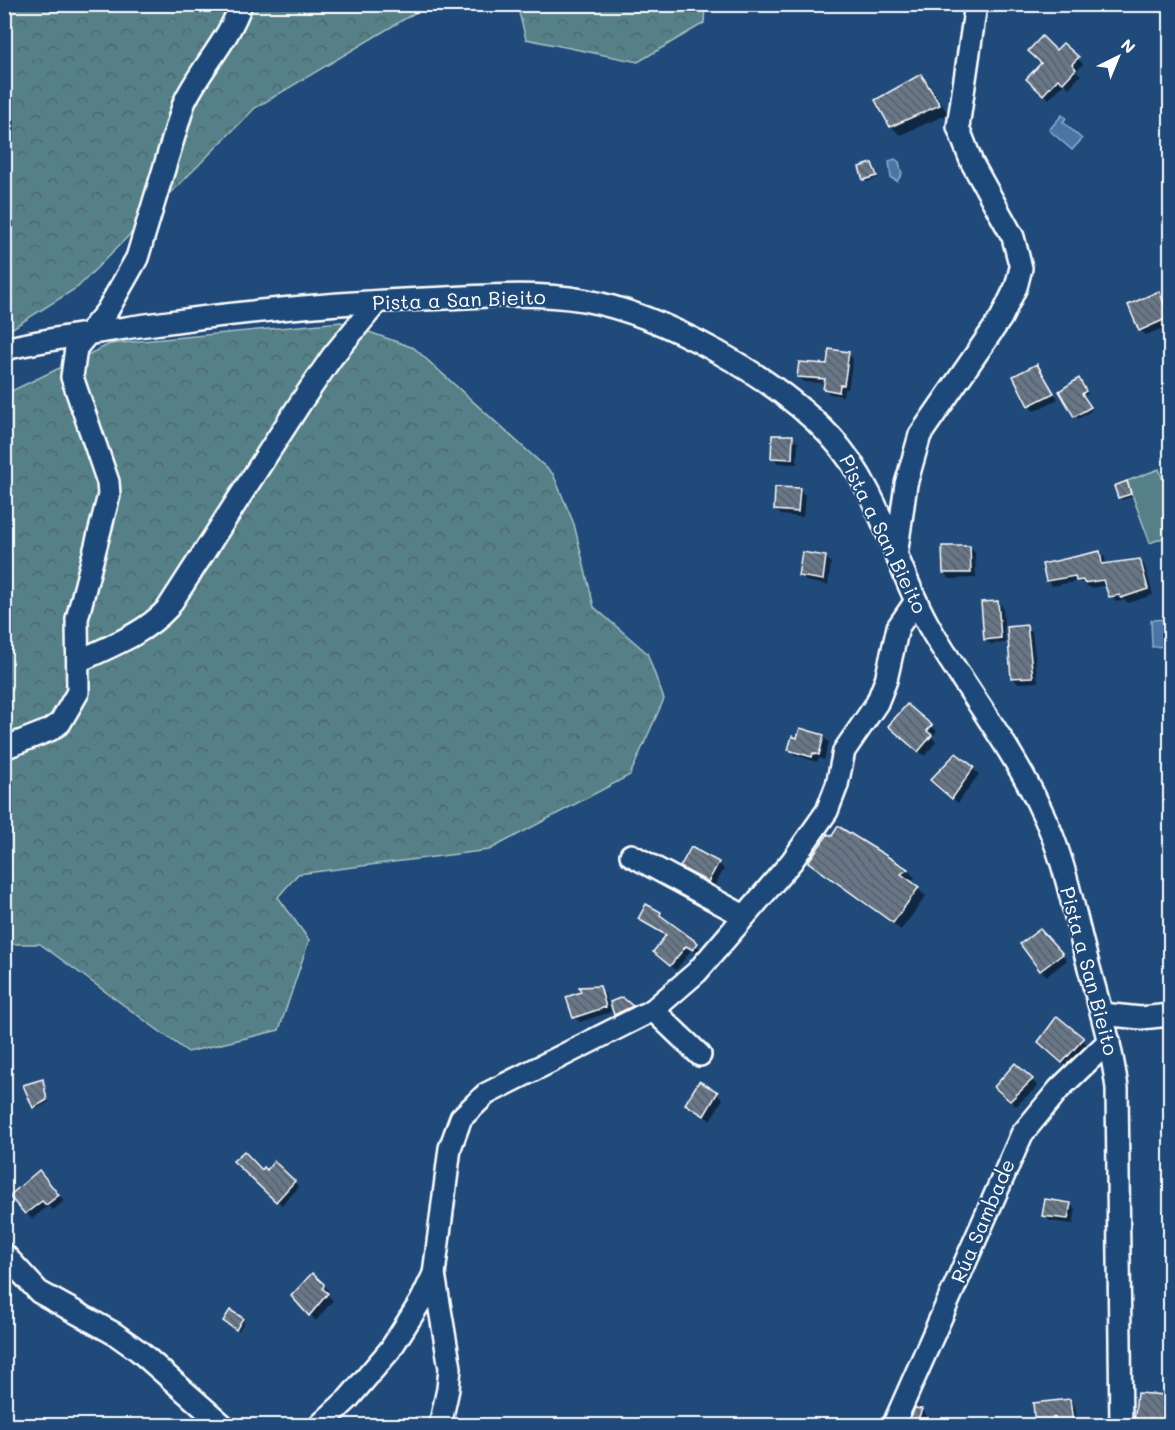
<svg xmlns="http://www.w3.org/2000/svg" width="1175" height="1430" viewBox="0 0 1175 1430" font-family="Mali,sans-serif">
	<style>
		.forest { fill: url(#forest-crowns); stroke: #aac0c4; stroke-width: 1.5 }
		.pitch { fill: #558088; stroke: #aac0c4; stroke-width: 1.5 }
		.water { fill: #4a76a5; stroke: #92adc9; stroke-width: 1.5 }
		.shadow { fill: #0007 }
		.building { fill: url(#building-back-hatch); stroke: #fff; stroke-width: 1.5 }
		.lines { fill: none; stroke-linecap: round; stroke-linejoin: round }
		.minor-casing { stroke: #fff; stroke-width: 26 }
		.minor { stroke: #1f4a7a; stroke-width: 21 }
		.labels { text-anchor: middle; stroke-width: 4.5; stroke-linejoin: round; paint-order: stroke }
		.street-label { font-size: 20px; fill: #fff; stroke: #1f4a7a }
	</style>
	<defs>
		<pattern id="forest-crowns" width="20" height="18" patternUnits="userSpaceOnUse" patternTransform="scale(1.5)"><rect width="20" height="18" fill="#558088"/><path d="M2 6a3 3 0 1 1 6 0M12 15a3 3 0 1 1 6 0" fill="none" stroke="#50666a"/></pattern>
		<pattern id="building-back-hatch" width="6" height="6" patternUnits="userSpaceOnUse" patternTransform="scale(1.5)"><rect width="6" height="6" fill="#677787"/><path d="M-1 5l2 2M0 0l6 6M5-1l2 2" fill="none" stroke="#585f67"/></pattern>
	</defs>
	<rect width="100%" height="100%" fill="#1f4a7a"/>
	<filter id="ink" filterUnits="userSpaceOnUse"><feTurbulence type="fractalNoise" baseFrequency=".0167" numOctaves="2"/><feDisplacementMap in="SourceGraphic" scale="12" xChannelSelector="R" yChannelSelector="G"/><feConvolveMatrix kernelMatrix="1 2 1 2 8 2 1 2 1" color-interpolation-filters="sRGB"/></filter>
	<g filter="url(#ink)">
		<g class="forest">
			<path d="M5 5H428L255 108 78 287 5 333Z"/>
			<path d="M517 5V4L705 5 704 23 638 62 526 39Z"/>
			<path d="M341 322 414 348 553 474 574 524 594 607 647 653 664 699 630 775 489 850 298 874 278 897 309 940 279 1030 188 1052 40 944H5V394L110 344Z"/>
		</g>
		<path class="pitch" d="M1159 469 1170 501V535L1150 543 1127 481Z"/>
		<g class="water">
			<path d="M1062 115 1066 118 1063 122 1082 139 1072 150 1049 130Z"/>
			<path d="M895 159 899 162 902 174 897 181 891 178 889 161Z"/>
			<path d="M1170 619V646L1152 647 1151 620Z"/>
		</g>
		<g class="shadow">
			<path d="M1063 45 1083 64 1076 71 1081 75 1069 88 1065 83 1049 99 1028 79Z"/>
			<path d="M921 75 929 84 948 114 900 135 891 126Z"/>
			<path d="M872 165 878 178 867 182 865 179Z"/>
			<path d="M1159 293 1170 313V325L1146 335 1140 330Z"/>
			<path d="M848 354 853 359 848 389H844L843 396 830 394 825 389 826 383 804 382 799 377 828 365Z"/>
			<path d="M1037 366 1058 399 1034 411 1029 406Z"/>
			<path d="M1081 383 1088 394 1083 396 1092 410 1078 419 1061 391Z"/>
			<path d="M792 437 798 443 797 464 778 463 773 457Z"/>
			<path d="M1126 483 1133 496 1122 500 1120 497Z"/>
			<path d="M799 490 805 495 803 517 781 515 775 509Z"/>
			<path d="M970 547 975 553 976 578 950 579 944 573Z"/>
			<path d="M1100 552 1105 558 1106 564 1139 560 1145 566 1153 595 1128 603 1125 600 1116 602 1106 585 1091 588 1078 581 1053 586 1047 581Z"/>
			<path d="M826 557 831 563 828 585 806 581 800 575Z"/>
			<path d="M1170 565V576L1164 570Z"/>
			<path d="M998 602 1003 607 1005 643 990 644 985 639Z"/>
			<path d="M1026 627 1032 632 1038 682 1018 683 1012 678Z"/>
			<path d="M931 726 937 731 932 737 936 742 925 756 895 732Z"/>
			<path d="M823 737 829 742 824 760 819 758 817 762 795 755 790 750Z"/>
			<path d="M957 755 979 774 958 803 937 785Z"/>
			<path d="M839 828 907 870 915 878 909 882 926 896 901 930 810 862Z"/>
			<path d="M718 863 724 869 714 887 682 867Z"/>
			<path d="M660 914 701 949 698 954 691 950 676 970 660 957 667 936 640 919Z"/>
			<path d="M1040 931 1067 960 1047 976 1041 970Z"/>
			<path d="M599 988 605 994 611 1012 580 1022 574 1017Z"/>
			<path d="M622 999 637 1012 621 1020 616 1014 612 1003Z"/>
			<path d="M1057 1018 1088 1045 1068 1068 1045 1048 1044 1033Z"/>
			<path d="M1015 1065 1038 1086 1016 1106 1001 1092Z"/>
			<path d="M42 1081 49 1102 36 1109 34 1107Z"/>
			<path d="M717 1094 723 1099 710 1120 686 1104Z"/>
			<path d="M235 1161 262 1172H267L274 1163 299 1187 282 1205Z"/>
			<path d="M44 1177 64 1201 53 1210 48 1206 32 1219 11 1196Z"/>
			<path d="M1070 1204 1076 1210 1073 1224 1050 1221 1044 1215Z"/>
			<path d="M312 1275 329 1291 328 1296 333 1300 316 1321 293 1296Z"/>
			<path d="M242 1319 244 1322 239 1331 228 1323Z"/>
			<path d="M1138 1395 1167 1396 1170 1400V1426H1136Z"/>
			<path d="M1070 1400 1075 1406 1078 1426H1037L1034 1404Z"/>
			<path d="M918 1404 927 1416 923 1426H909Z"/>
		</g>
		<g class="building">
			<path d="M1042 36 1056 50 1063 43 1079 57 1072 64 1076 69 1063 83 1058 79 1043 95 1026 79 1041 63 1028 51Z"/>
			<path d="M921 74 940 105 890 127 875 100Z"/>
			<path d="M872 163 877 176 863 180 859 167Z"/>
			<path d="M1159 291 1170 317 1139 331 1128 305Z"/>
			<path d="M829 349 849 352 844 385H840L839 392 823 389 825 379 797 377 799 362 827 364Z"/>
			<path d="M1037 364 1054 393 1028 406 1013 376Z"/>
			<path d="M1079 378 1086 391 1082 394 1091 407 1074 417 1059 391Z"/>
			<path d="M772 435H793L792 459 771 458Z"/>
			<path d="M1127 481 1131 494 1118 498 1114 486Z"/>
			<path d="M775 487 800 488 798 512 774 510Z"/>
			<path d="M942 546H970L971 573H943Z"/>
			<path d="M1100 551 1102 564 1140 559 1148 589 1121 598 1120 595 1109 597 1103 580 1084 583 1083 580 1076 581 1075 576 1046 581 1042 564Z"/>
			<path d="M802 552 826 556 823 580 798 576Z"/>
			<path d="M998 601 1001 638 984 640 981 602Z"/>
			<path d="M1027 625 1033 677 1011 678 1007 627Z"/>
			<path d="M907 704 932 725 927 731 932 735 918 752 888 726Z"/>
			<path d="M800 728 824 735 819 755 813 753 812 757 788 750 792 736 797 738Z"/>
			<path d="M956 753 974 767 952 799 930 780Z"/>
			<path d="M838 826 908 869 901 874 919 887 893 923 808 862 828 834 832 836Z"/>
			<path d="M691 847 719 862 708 882 680 867Z"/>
			<path d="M646 904 661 912 660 915 698 943 693 950 686 946 670 966 653 952 666 935 638 919Z"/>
			<path d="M1040 929 1063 954 1040 971 1020 944Z"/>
			<path d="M600 986 606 1007 573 1018 566 997 581 992 579 987Z"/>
			<path d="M622 997 633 1006 614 1015 610 1002Z"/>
			<path d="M1057 1016 1084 1038 1062 1063 1038 1042Z"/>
			<path d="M1015 1063 1033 1079 1010 1101 994 1087Z"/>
			<path d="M43 1079 47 1100 33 1108 23 1085Z"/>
			<path d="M699 1081 718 1092 704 1116 685 1104Z"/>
			<path d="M244 1151 262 1170 264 1167 267 1170 274 1161 295 1181 276 1202 233 1161Z"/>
			<path d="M39 1170 59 1195 46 1205 42 1201 25 1214 9 1196Z"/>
			<path d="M1045 1199 1071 1203 1068 1219 1042 1216Z"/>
			<path d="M312 1273 324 1284 323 1289 328 1293 309 1316 291 1296Z"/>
			<path d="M230 1310 243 1318 236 1330 223 1321Z"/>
			<path d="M1137 1393 1167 1395 1165 1425H1134Z"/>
			<path d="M1070 1399 1073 1423 1035 1425 1033 1403Z"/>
			<path d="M915 1408 922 1409 916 1425H907Z"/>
		</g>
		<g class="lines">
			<g class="minor-casing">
				<g id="minor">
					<path d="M4 349C51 338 98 332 146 325 238 312 331 303 424 299 476 297 531 291 583 300 665 315 774 376 831 437 882 491 896 572 934 635 970 694 1013 749 1042 812 1063 854 1072 903 1084 949 1096 995 1111 1041 1117 1088L1121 1426"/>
					<path d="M896 556 906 484 920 435 1001 318 1016 287 1021 268 1013 237 972 163 958 127 976 4"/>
					<path d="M79 661C111 646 144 634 168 608L301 402 332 357 377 302"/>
					<path d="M4 748 50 730 60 723 78 692 77 619 109 495 108 482 72 377 76 348 107 311 137 258 184 103C200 69 229 40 241 4"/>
					<path d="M631 855 744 916"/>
					<path d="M653 1010 700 1055"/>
					<path d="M1102 1014 1141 1018 1170 1015"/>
					<path d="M4 1254 39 1292 115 1334 139 1351 224 1426"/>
					<path d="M434 1274 450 1368 448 1389 440 1426"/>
					<path d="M319 1426 348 1399 390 1350 421 1301 434 1274 450 1148 461 1118 486 1094 653 1010 697 972 792 861 827 811 837 785 844 751 877 703 886 680 898 627 916 601"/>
					<path d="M893 1426 1022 1134 1059 1089 1109 1041"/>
				</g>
			</g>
			<use href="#minor" class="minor"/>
		</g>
	</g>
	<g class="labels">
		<g class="street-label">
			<text transform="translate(459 300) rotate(-2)" y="7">Pista a San Bieito</text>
			<text transform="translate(883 534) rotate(64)" y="7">Pista a San Bieito</text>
			<text transform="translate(1089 971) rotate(75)" y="7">Pista a San Bieito</text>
			<text transform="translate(983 1221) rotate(-67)" y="7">Rúa Sambade</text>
		</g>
	</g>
	<rect width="1175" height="1430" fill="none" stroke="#1f4a7a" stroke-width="24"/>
	<rect x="12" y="12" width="1151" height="1406" fill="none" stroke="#fff" stroke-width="2" filter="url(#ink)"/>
	<g transform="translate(1118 57) rotate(43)" stroke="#1f4a7a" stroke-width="4.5" paint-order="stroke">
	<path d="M0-4.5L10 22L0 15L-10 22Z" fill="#ffffff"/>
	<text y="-9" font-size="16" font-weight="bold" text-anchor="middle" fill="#ffffff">N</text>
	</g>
</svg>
